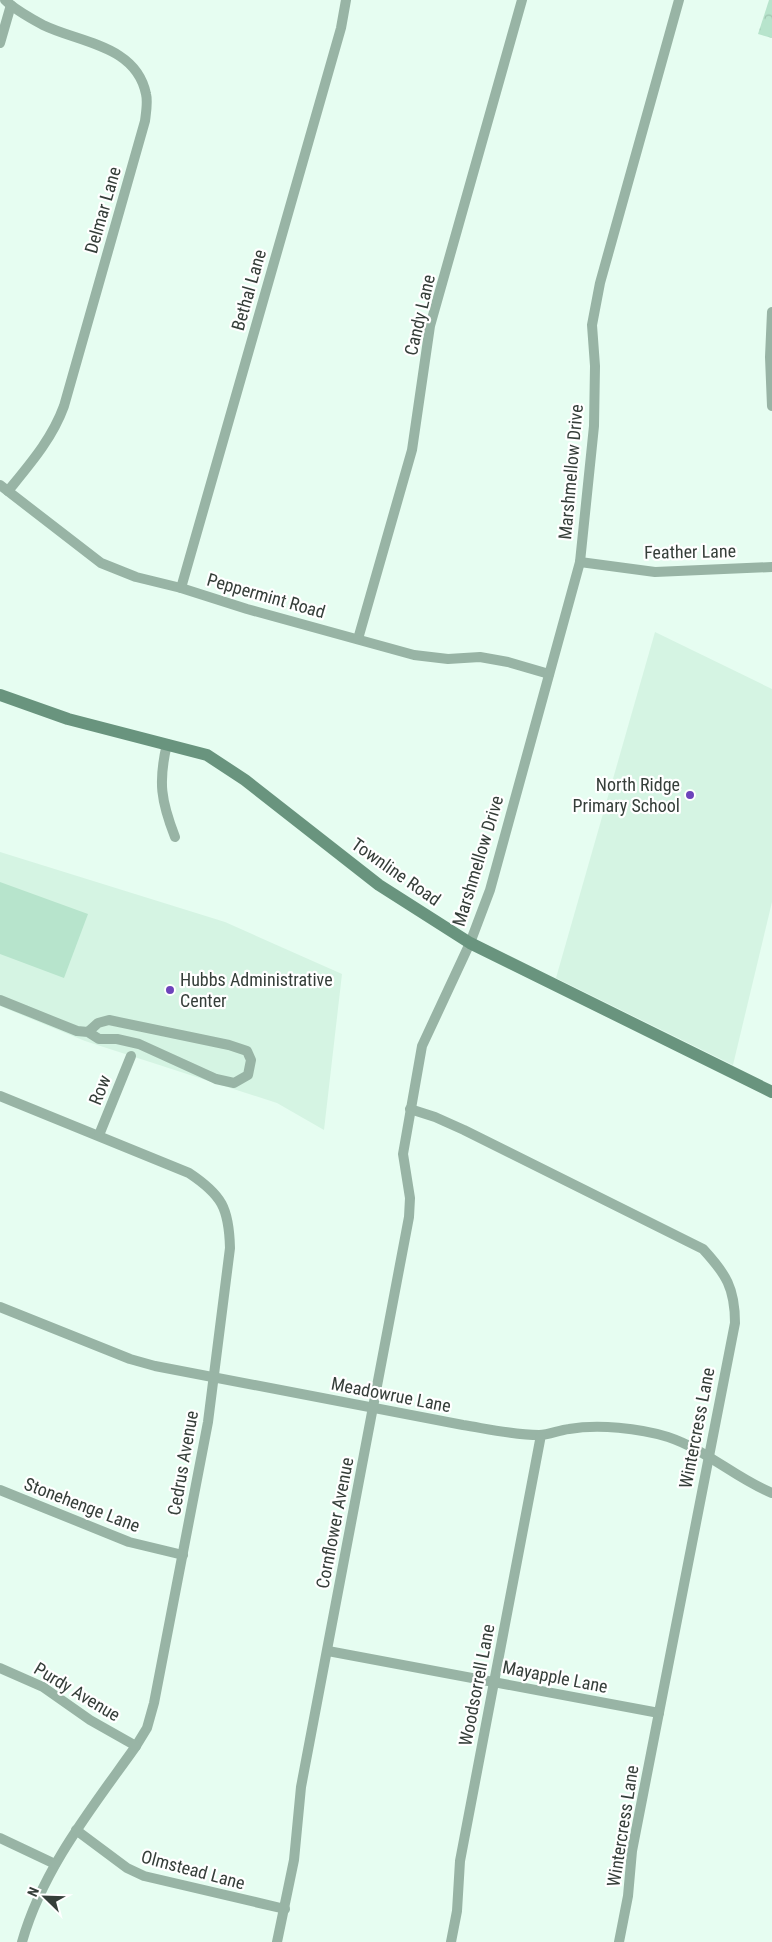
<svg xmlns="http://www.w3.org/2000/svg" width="772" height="1942" viewBox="0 0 772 1942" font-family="'Roboto Condensed',sans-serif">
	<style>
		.built { fill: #d5f4e3 }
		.green { fill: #b7e4cc }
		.forest { fill: url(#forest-crowns) }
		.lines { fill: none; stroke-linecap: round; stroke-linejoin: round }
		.minor { stroke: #98b4a5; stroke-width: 10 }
		.secondary { stroke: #69947e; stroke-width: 12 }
		.poi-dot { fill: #6d43bb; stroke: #fff; stroke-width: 2 }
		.labels { text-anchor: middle; stroke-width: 4.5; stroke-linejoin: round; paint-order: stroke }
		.street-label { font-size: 18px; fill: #353e39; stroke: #fff }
		.poi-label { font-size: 18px; fill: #353e39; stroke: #fff; text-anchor: end }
	</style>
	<defs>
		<pattern id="forest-crowns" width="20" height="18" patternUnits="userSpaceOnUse" patternTransform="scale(1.25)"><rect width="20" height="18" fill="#b7e4cc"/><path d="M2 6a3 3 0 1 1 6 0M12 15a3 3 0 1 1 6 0" fill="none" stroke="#9ec5b0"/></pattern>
	</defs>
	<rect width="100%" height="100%" fill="#e6fdf1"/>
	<g class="built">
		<path d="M655 632 772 689V902L733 1065 556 978Z"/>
		<path d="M0 852 225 922 342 974 324 1130 277 1103 85 1041 0 1006Z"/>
	</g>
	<path class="green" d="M0 882 88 914 64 978 0 954Z"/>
	<path class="forest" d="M769 0H772V38L758 34Z"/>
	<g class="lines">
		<g class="minor">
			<path d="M5 0C15 10 30 18 43 25 80 43 136 45 146 94 148 102 146 113 145 121L64 406C52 439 30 464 8 491"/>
			<path d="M0 43 11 5"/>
			<path d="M772 312 770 357 772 406"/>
			<path d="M0 485 101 563 136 577 181 588 247 609 414 655 448 659 480 657 508 662 549 674"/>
			<path d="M580 562 655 572 772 567"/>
			<path d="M181 588 341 28 346 0"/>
			<path d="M358 639 412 450 430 326 522 0"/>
			<path d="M167 744C158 782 161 801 175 837"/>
			<path d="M0 1000 77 1031 88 1032 99 1039H117L139 1044 216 1079 234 1083 248 1075 251 1060 247 1051 229 1045 109 1020 98 1023 88 1032"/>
			<path d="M0 1096 189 1173C222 1195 229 1208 230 1248L208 1422 154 1703 147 1728 136 1746C92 1808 43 1868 22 1942"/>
			<path d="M410 1109 435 1117 464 1130 703 1249C726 1274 735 1288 735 1323L632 1851 628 1896 619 1942"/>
			<path d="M99 1135 131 1056"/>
			<path d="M0 1307 130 1359 155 1366 463 1425C488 1429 514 1435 539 1435 549 1435 559 1430 569 1429 598 1424 639 1428 668 1437 707 1450 735 1478 772 1493"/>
			<path d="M0 1490 129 1542 183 1555"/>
			<path d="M328 1651 659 1713"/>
			<path d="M0 1668 43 1687 90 1720 136 1746"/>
			<path d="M76 1830 127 1868 144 1876 285 1909"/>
			<path d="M0 1838 55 1864"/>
			<path d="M277 1942 294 1860 301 1787 409 1217 410 1198 403 1154 422 1046 470 943 490 890 580 562 594 426 595 366 592 325 600 283 679 0"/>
			<path d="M451 1942 457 1911 460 1861 541 1435"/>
		</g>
		<path class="secondary" d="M0 695 68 719 207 755 245 780 379 885 470 943 772 1092"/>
	</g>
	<g class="poi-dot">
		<circle cx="690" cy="795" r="5"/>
		<circle cx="170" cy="990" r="5"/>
	</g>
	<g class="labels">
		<g class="street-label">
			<text transform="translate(103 210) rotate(-74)" y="6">Delmar Lane</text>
			<text transform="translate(249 290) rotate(-74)" y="6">Bethal Lane</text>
			<text transform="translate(420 315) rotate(-77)" y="6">Candy Lane</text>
			<text transform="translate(571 472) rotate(-85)" y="6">Marshmellow Drive</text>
			<text transform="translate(690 552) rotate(-1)" y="6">Feather Lane</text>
			<text transform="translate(266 596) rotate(16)" y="6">Peppermint Road</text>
			<text transform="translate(478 861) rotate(-73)" y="6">Marshmellow Drive</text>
			<text transform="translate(396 872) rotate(35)" y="6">Townline Road</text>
			<text transform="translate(100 1090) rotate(-68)" y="6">Row</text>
			<text transform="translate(391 1395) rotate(11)" y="6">Meadowrue Lane</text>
			<text transform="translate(697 1428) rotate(-79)" y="6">Wintercress Lane</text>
			<text transform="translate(183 1463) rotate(-80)" y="6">Cedrus Avenue</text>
			<text transform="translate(82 1505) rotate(21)" y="6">Stonehenge Lane</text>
			<text transform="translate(335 1523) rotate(-79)" y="6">Cornflower Avenue</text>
			<text transform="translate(555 1677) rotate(11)" y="6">Mayapple Lane</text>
			<text transform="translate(477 1685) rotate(-79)" y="6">Woodsorrell Lane</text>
			<text transform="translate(77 1692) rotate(31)" y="6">Purdy Avenue</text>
			<text transform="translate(623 1826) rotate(-81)" y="6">Wintercress Lane</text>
			<text transform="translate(193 1870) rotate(15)" y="6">Olmstead Lane</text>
		</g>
		<g class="poi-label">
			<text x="680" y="791">North Ridge<tspan x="680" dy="21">Primary School</tspan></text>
			<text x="180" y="986" text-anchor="start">Hubbs Administrative<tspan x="180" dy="21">Center</tspan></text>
		</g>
	</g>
	<g transform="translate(45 1897) rotate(293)" stroke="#ffffff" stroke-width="4" paint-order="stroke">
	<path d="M0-4L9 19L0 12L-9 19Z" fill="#353e39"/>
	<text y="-8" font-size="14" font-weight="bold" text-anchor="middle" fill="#353e39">N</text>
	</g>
</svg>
